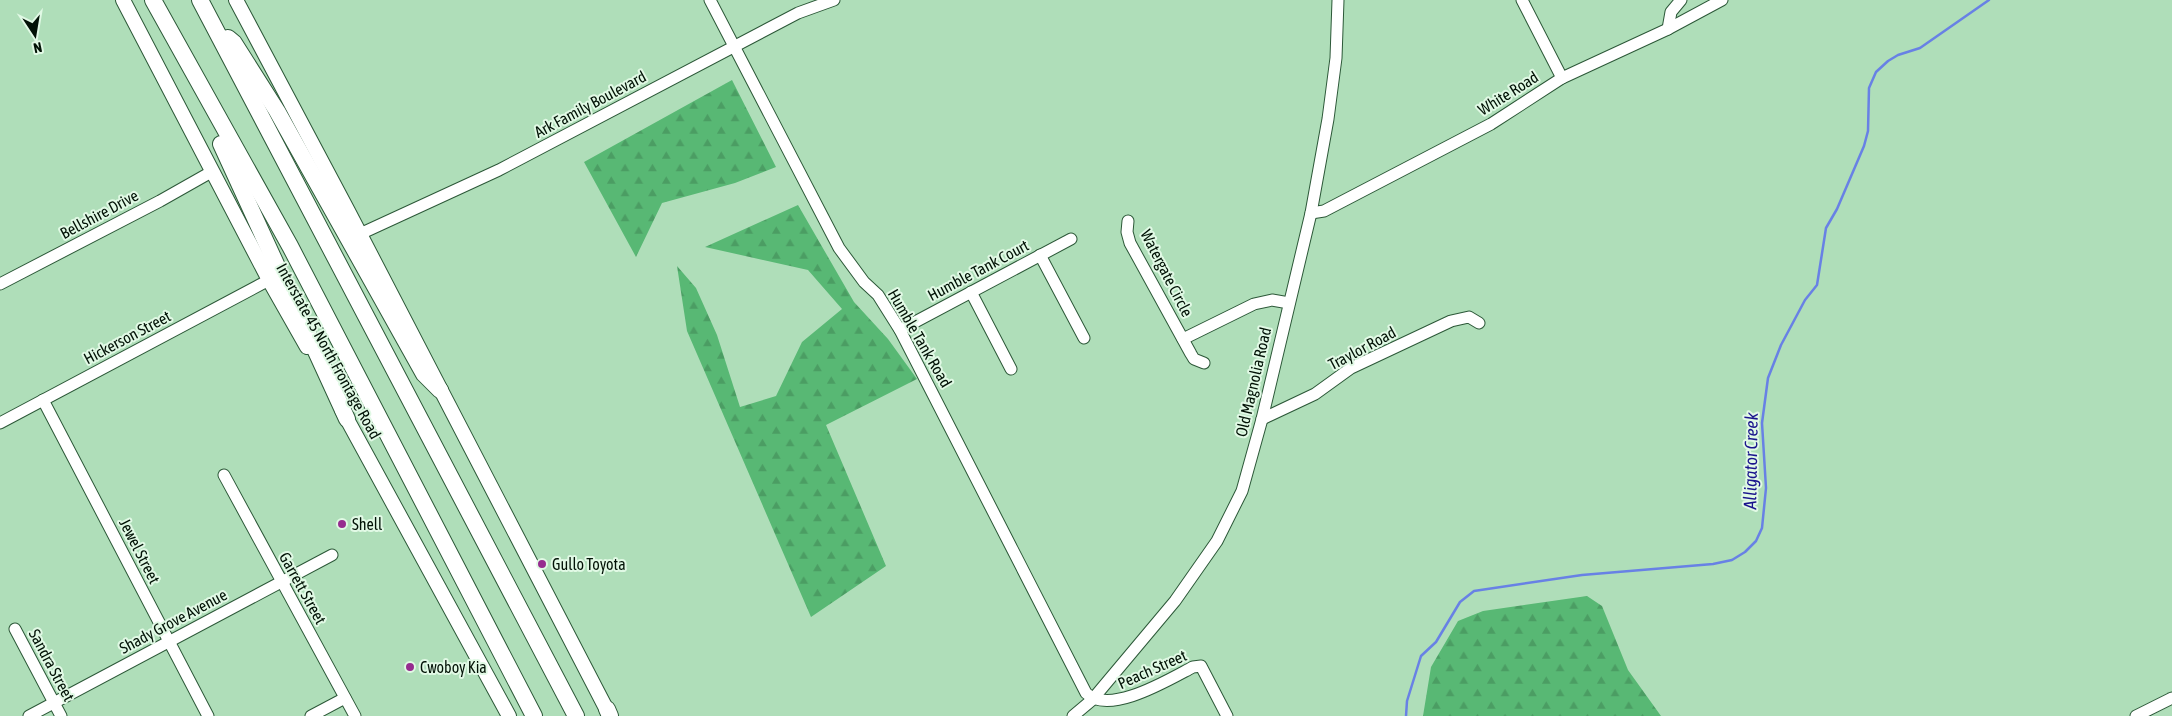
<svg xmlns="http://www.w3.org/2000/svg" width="2172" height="716" viewBox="0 0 2172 716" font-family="'Asap Condensed',sans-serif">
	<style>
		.forest { fill: url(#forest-firs) }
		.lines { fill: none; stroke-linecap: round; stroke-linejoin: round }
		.stream { stroke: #6881e5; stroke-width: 2.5 }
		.minor-casing { stroke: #2c5838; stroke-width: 13 }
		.major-casing { stroke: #2c5838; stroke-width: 16 }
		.highway-casing { stroke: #2c5838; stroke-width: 18 }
		.minor { stroke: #fff; stroke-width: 11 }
		.major { stroke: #fff; stroke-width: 14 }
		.highway { stroke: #fff; stroke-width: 16 }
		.poi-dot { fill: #962c8f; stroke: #e1f9e5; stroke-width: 2 }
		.labels { text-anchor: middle; stroke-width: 4; stroke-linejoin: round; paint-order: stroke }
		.street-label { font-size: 16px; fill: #021206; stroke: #e1f9e5 }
		.poi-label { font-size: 16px; fill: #021206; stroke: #e1f9e5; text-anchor: start }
		.water-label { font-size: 18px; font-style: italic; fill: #1a148d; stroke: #e1f9e5 }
	</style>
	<defs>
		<pattern id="forest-firs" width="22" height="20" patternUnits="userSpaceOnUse" patternTransform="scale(1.25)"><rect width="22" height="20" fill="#58b874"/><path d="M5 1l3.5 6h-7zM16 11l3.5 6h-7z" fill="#4b9d63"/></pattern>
	</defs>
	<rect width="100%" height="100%" fill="#afdeb9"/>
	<g class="forest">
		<path d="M732 80 776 167 735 183 662 203 636 257 584 162Z"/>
		<path d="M798 205 854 302 888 339 917 379 826 425 886 566 811 617 687 331 677 266 696 288 717 335 740 407 776 396 802 342 842 309 808 270 705 247Z"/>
		<path d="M1587 596 1602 606 1628 670 1661 716H1423L1431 667 1458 621 1483 611Z"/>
	</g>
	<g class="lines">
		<path class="stream" d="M1406 716 1407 701 1421 656 1436 642 1460 602 1474 591 1582 575 1713 564 1732 560 1745 552 1756 541 1762 528 1766 488 1762 423 1768 378 1781 345 1805 300 1817 285 1826 228 1837 209 1864 146 1868 131 1869 88 1876 72 1888 61 1898 55 1920 48 1989 0"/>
		<g class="minor-casing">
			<g id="minor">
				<path d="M710 0 839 248 864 282 878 295 900 330 1086 693C1109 716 1168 680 1193 667L1201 666 1227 716"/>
				<path d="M1522 0 1562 78"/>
				<path d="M1668 29 1671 12 1681 0"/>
				<path d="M1311 213 1324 211 1491 124 1562 78 1668 29 1722 0"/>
				<path d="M1128 221 1127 232 1130 243 1191 354 1194 359 1204 363"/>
				<path d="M360 234 499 170 798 13 834 0"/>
				<path d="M1040 255 1084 338"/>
				<path d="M0 284 160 201 213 171"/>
				<path d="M971 292 1011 369"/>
				<path d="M900 330 1071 239"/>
				<path d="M1183 339 1254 304 1272 300 1289 303"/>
				<path d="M43 400 208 716"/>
				<path d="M1262 419 1315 394 1351 368 1451 321 1469 317 1479 323"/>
				<path d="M0 423 269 280"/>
				<path d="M224 475 355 716"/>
				<path d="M15 629 61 716"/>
				<path d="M29 716 332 555"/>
				<path d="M311 716 345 698"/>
				<path d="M1073 716 1092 700 1175 601 1217 541 1242 491 1262 419 1311 213 1328 119 1336 58 1338 0"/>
				<path d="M2136 716 2172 698"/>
			</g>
		</g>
		<g class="major-casing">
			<g id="major">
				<path d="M123 0 269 280 307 347"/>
				<path d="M236 0 348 211 610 716"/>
				<path d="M342 410 509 716"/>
			</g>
		</g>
		<g class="highway-casing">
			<g id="highway">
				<path d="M153 0 290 246 534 716"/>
				<path d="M200 0 576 716"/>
				<path d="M228 38 234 43 277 111 424 374 440 390"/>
				<path d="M221 144 347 419"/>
				<path d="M607 709 610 716"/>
			</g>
		</g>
		<use href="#minor" class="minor"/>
		<use href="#major" class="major"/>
		<use href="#highway" class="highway"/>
	</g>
	<g class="poi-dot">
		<circle cx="342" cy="524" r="5"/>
		<circle cx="542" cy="564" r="5"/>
		<circle cx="410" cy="667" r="5"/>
	</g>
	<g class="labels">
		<g class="street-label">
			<text transform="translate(1508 93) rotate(-32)" y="6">White Road</text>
			<text transform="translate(590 104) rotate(-28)" y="6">Ark Family Boulevard</text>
			<text transform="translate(99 214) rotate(-28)" y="6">Bellshire Drive</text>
			<text transform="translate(978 270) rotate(-28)" y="6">Humble Tank Court</text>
			<text transform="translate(1167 273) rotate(63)" y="6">Watergate Circle</text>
			<text transform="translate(127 337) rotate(-28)" y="6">Hickerson Street</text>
			<text transform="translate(920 338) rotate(60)" y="6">Humble Tank Road</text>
			<text transform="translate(1362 348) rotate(-28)" y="6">Traylor Road</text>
			<text transform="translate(329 351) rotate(61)" y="6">Interstate 45 North Frontage Road</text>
			<text transform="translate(1253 382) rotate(-77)" y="6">Old Magnolia Road</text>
			<text transform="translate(140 551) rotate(63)" y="6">Jewel Street</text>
			<text transform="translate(303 588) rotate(61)" y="6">Garrett Street</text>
			<text transform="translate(173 621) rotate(-28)" y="6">Shady Grove Avenue</text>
			<text transform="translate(52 665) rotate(62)" y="6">Sandra Street</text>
			<text transform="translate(1152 669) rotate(-24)" y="6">Peach Street</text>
		</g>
		<g class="poi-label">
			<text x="352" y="530">Shell</text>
			<text x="552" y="570">Gullo Toyota</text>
			<text x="420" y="673">Cwoboy Kia</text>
		</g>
		<g class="water-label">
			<text transform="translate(1751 461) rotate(-89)" y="6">Alligator Creek</text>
		</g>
	</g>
	<g transform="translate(35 35) rotate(168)" stroke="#e1f9e5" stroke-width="4" paint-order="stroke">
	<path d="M0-4L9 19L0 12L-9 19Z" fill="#021206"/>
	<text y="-8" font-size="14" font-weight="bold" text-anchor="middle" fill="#021206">N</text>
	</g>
</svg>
